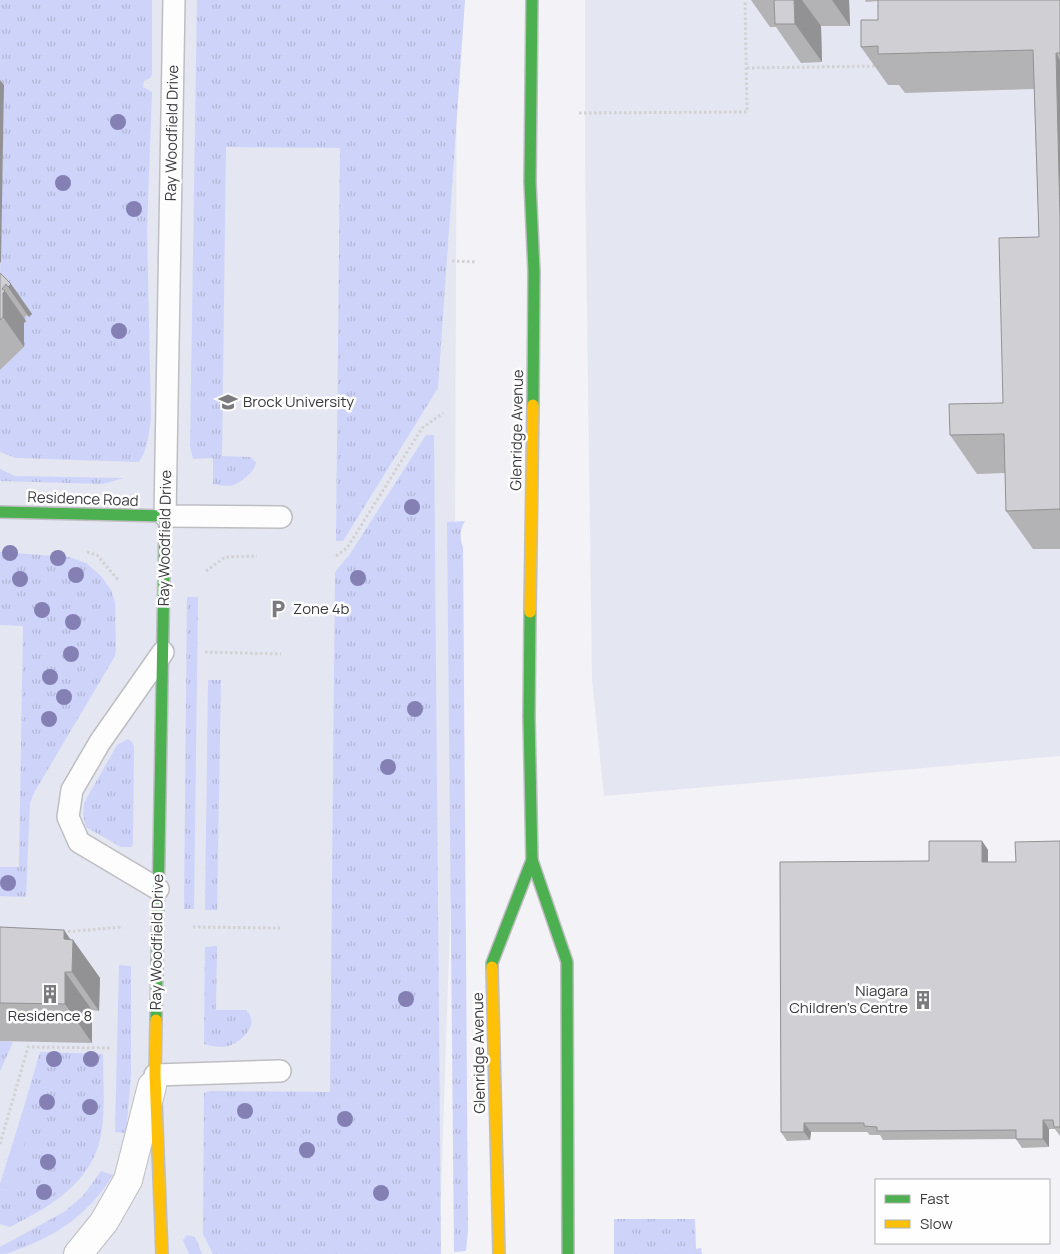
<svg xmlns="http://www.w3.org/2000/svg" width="1060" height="1254" viewBox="0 0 1060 1254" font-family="Manrope,sans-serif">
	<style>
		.built { fill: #e4e6f2 }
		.grass { fill: url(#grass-tufts) }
		.green { fill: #ced3f9 }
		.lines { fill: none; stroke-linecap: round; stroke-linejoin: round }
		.lane-casing { stroke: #bebec2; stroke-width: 24 }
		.street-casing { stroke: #bebec2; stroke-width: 30 }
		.fast-casing { stroke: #bebec2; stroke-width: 14 }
		.slow-casing { stroke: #bebec2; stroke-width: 14 }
		.path { stroke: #d2d2d3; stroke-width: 3; stroke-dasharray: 2.5 2.5; stroke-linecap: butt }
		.lane { stroke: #fdfdfe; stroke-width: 21 }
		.street { stroke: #fdfdfe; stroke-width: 28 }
		.fast { stroke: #4caf50; stroke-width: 11 }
		.slow { stroke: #ffc107; stroke-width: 11 }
		.tree { fill: #8480b4 }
		.wall { fill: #b3b3b6 }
		.shaded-wall { fill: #929294 }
		.building { fill: #d0d0d4; stroke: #929294 }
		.labels { text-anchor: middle; stroke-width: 5; stroke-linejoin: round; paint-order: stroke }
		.street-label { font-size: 15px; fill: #3b3b3f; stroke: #fefefe }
		.poi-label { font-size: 15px; fill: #3b3b3f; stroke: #fefefe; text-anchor: start }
	</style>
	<defs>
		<pattern id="grass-tufts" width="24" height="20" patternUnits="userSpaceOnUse" patternTransform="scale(1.25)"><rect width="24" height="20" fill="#ced3f9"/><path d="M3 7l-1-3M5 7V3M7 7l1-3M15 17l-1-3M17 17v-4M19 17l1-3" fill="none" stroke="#b2b6d6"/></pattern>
	</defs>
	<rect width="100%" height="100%" fill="#f2f2f7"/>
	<g class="built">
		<path d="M0 0H457L454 803 439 1254H0Z"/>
		<path d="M585 0H1060V756L604 796 592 679 585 163Z"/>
	</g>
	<g class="grass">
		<path d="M0 0H152V74L150 78 144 81 143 87 152 92 147 230 151 418C149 433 148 449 139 462L16 458 0 452V370L24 347V323L26 321 23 319 27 315 30 317 0 282 4 86 0 85Z"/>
		<path d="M197 0H465L438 388 343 541H336L340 148 226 147 222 456 250 457 256 462C256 471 241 482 234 485 228 487 218 485 213 484V458L193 459 190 446Z"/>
		<path d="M426 435H434L441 1254H213L203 1234 204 1093 211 1091 330 1092 335 572 350 554Z"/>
		<path d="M0 469 15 476 124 478 103 484 0 481Z"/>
		<path d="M465 521C459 531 460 538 463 548L468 1231 466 1251 454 1252 447 522Z"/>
		<path d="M0 552 69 557 86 563 101 576 111 590 115 602 116 650 115 656 35 791 30 803 26 897 0 896V867H19L23 626 0 625Z"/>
		<path d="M187 597H198L194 909H184Z"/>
		<path d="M208 680H221L217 910H205Z"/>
		<path d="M128 739 133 743 134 747 133 842 132 847H121L86 827 83 815 84 803 117 745Z"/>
		<path d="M217 946 216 1010H246C261 1023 242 1042 228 1046 220 1048 211 1046 204 1044L205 947Z"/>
		<path d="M119 965 131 966V1075L126 1133 115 1132Z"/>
		<path d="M0 1041 13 1042 0 1071Z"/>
		<path d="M40 1052 103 1054C103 1083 107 1122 97 1150 82 1189 45 1209 10 1227L0 1224V1189L9 1191 33 1114 23 1110Z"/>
		<path d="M101 1171 113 1175C92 1210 60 1234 22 1248 13 1251 9 1254 0 1254V1247L64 1212 83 1196Z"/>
		<path d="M614 1219H695L696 1249 701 1248 702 1254H614Z"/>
		<path d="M187 1235 195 1237 202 1254H189L183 1240Z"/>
	</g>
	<path class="green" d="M23 1110 34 1114 10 1191 0 1189V1184Z"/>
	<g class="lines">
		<g class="lane-casing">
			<g id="lane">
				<path d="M174 0 165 516 281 517"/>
				<path d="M158 889 79 842 68 817 72 790 100 742 163 652"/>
				<path d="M155 1075 280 1071"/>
			</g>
		</g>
		<g class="street-casing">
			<path id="street" d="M78 1254 104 1222 128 1180 152 1086"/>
		</g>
		<g class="fast-casing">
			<g id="fast">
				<path d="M532 0 530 182 534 272 533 405"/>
				<path d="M0 512 165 516 156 1020"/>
				<path d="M530 612 529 717 532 860 567 962 568 1254"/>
				<path d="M492 967V963L532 860"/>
			</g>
		</g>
		<g class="slow-casing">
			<g id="slow">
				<path d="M530 612 533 405"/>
				<path d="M492 967 499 1254"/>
				<path d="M156 1020 155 1075 162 1254"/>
			</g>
		</g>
		<g class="path">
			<path d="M747 68 879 66"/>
			<path d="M579 113 747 112 745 0"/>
			<path d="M452 261 477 262"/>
			<path d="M87 552 97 555 119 581"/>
			<path d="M336 556 347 548 422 428 443 413"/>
			<path d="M206 571 225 557 257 556"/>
			<path d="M205 652 281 654"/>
			<path d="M193 927 280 928"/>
			<path d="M63 932 122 927"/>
			<path d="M0 1144 28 1047 112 1048"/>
		</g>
		<use href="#lane" class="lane"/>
		<use href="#street" class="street"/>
		<use href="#fast" class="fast"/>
		<use href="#slow" class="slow"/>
	</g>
	<g class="tree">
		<circle cx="118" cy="122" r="8"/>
		<circle cx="63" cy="183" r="8"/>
		<circle cx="134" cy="209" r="8"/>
		<circle cx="119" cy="331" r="8"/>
		<circle cx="412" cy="507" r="8"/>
		<circle cx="10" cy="553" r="8"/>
		<circle cx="58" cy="558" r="8"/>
		<circle cx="76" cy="575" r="8"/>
		<circle cx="358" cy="578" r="8"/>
		<circle cx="20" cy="579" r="8"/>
		<circle cx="42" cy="610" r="8"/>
		<circle cx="73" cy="622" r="8"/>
		<circle cx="71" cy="654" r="8"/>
		<circle cx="50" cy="677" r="8"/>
		<circle cx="64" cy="697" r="8"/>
		<circle cx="415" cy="709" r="8"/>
		<circle cx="49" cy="719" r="8"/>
		<circle cx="388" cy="767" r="8"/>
		<circle cx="8" cy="883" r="8"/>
		<circle cx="406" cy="999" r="8"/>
		<circle cx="54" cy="1059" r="8"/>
		<circle cx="91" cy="1059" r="8"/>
		<circle cx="47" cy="1102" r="8"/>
		<circle cx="90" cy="1107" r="8"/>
		<circle cx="245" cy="1111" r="8"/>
		<circle cx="345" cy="1119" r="8"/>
		<circle cx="307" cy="1150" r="8"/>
		<circle cx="48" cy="1162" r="8"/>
		<circle cx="44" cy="1192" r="8"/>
		<circle cx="381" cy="1193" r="8"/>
	</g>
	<g class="wall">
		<path d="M751 0H849L850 26H821L822 62 801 63 776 27H770Z"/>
		<path d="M865 0H1060V549H1033L1006 511 1005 473 977 474 950 435 1003 403 1039 237 1034 89 905 93 899 85H888L861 47 878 20V1L866 2Z"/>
		<path d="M0 273 11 284 32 314 29 317 27 315 24 318 26 321 24 323V347L0 370Z"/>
		<path d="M982 841 988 850V862H1016L1060 841V1136L1055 1129H1049V1147L1022 1148 1016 1139 883 1140 880 1135H870L867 1132H811L810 1140 787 1141 781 1132 929 861Z"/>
		<path d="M0 927 73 940 100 978 99 1011 92 1010V1043L0 1041Z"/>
	</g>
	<g class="shaded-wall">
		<path d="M794 0H802L821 26 822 62 795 24Z"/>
		<path d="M832 0H849L850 26Z"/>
		<path d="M1056 53 1060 60V218Z"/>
		<path d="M0 80 4 85 1 263 0 262Z"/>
		<path d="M11 284 32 314 29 317 8 287Z"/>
		<path d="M5 291 26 321 24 323V347L3 317V293Z"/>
		<path d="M982 841 988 850V871L982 862Z"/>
		<path d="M64 930 73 943V940L100 978 99 1011 72 972 64 939Z"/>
		<path d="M65 972 92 1010V1043L65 1004Z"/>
		<path d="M1043 1120 1049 1129V1147L1043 1139Z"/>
		<path d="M804 1123 811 1132 810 1140 804 1132Z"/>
	</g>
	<g class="building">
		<path d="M774 0H794L795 24H775Z"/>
		<path d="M878 0H1060V53H1056L1060 218V509L1006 511 1004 434 950 435 949 404 1003 403 999 238 1039 237 1033 50 878 54V46L861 47V20H878Z"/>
		<path d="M0 273 11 284 8 287 6 284 2 289 5 291 3 293V317L0 320Z"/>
		<path d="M929 841H982V862H1016L1015 842 1060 841V1127H1054L1053 1120H1043V1139H1016V1130L877 1131V1127L864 1126V1123H804V1132H781L780 862 929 861Z"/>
		<path d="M0 927 64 930V939L73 940 72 972H65V1004L0 1003Z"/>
	</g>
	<defs>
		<g id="university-bare" transform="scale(1.5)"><path d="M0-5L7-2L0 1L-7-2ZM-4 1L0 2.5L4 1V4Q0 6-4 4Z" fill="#7b7b7f" stroke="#fefefe" stroke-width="2.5" paint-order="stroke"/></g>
		<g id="parking-bare" transform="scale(1.5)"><path d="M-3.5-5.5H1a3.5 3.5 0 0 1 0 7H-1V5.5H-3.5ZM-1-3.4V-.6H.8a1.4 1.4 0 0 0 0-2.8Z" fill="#7b7b7f" stroke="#fefefe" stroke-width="2.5" paint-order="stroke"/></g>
		<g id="building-bare" transform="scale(1.5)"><path d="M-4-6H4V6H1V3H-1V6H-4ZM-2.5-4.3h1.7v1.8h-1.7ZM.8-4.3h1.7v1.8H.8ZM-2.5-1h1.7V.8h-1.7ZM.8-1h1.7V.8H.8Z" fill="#7b7b7f" stroke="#fefefe" stroke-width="2.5" paint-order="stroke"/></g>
	</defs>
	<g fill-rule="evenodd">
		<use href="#university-bare" x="228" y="402"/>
		<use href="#parking-bare" x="278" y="609"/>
		<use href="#building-bare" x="50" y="994"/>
		<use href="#building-bare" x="923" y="1000"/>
	</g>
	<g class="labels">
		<g class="street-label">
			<text transform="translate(172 133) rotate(-89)" y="5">Ray Woodfield Drive</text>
			<text transform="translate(517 430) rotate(-89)" y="5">Glenridge Avenue</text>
			<text transform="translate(83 499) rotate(2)" y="5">Residence Road</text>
			<text transform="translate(165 538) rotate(-89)" y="5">Ray Woodfield Drive</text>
			<text transform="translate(157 942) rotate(-89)" y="5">Ray Woodfield Drive</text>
			<text transform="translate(479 1053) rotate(-91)" y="5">Glenridge Avenue</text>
		</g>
		<g class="poi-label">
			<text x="243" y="407">Brock University</text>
			<text x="293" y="614">Zone 4b</text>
			<text x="908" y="996" text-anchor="end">Niagara<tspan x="908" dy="17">Children's Centre</tspan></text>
			<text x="50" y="1021" text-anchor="middle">Residence 8</text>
		</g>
	</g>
	<rect x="875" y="1179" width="175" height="65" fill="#fefefe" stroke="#b0b0b2"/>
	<rect x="885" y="1195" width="25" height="8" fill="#4caf50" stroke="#b0b0b2"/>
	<text x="920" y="1204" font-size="15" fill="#3b3b3f">Fast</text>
	<rect x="885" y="1220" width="25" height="8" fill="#ffc107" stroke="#b0b0b2"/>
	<text x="920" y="1229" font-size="15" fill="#3b3b3f">Slow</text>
</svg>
